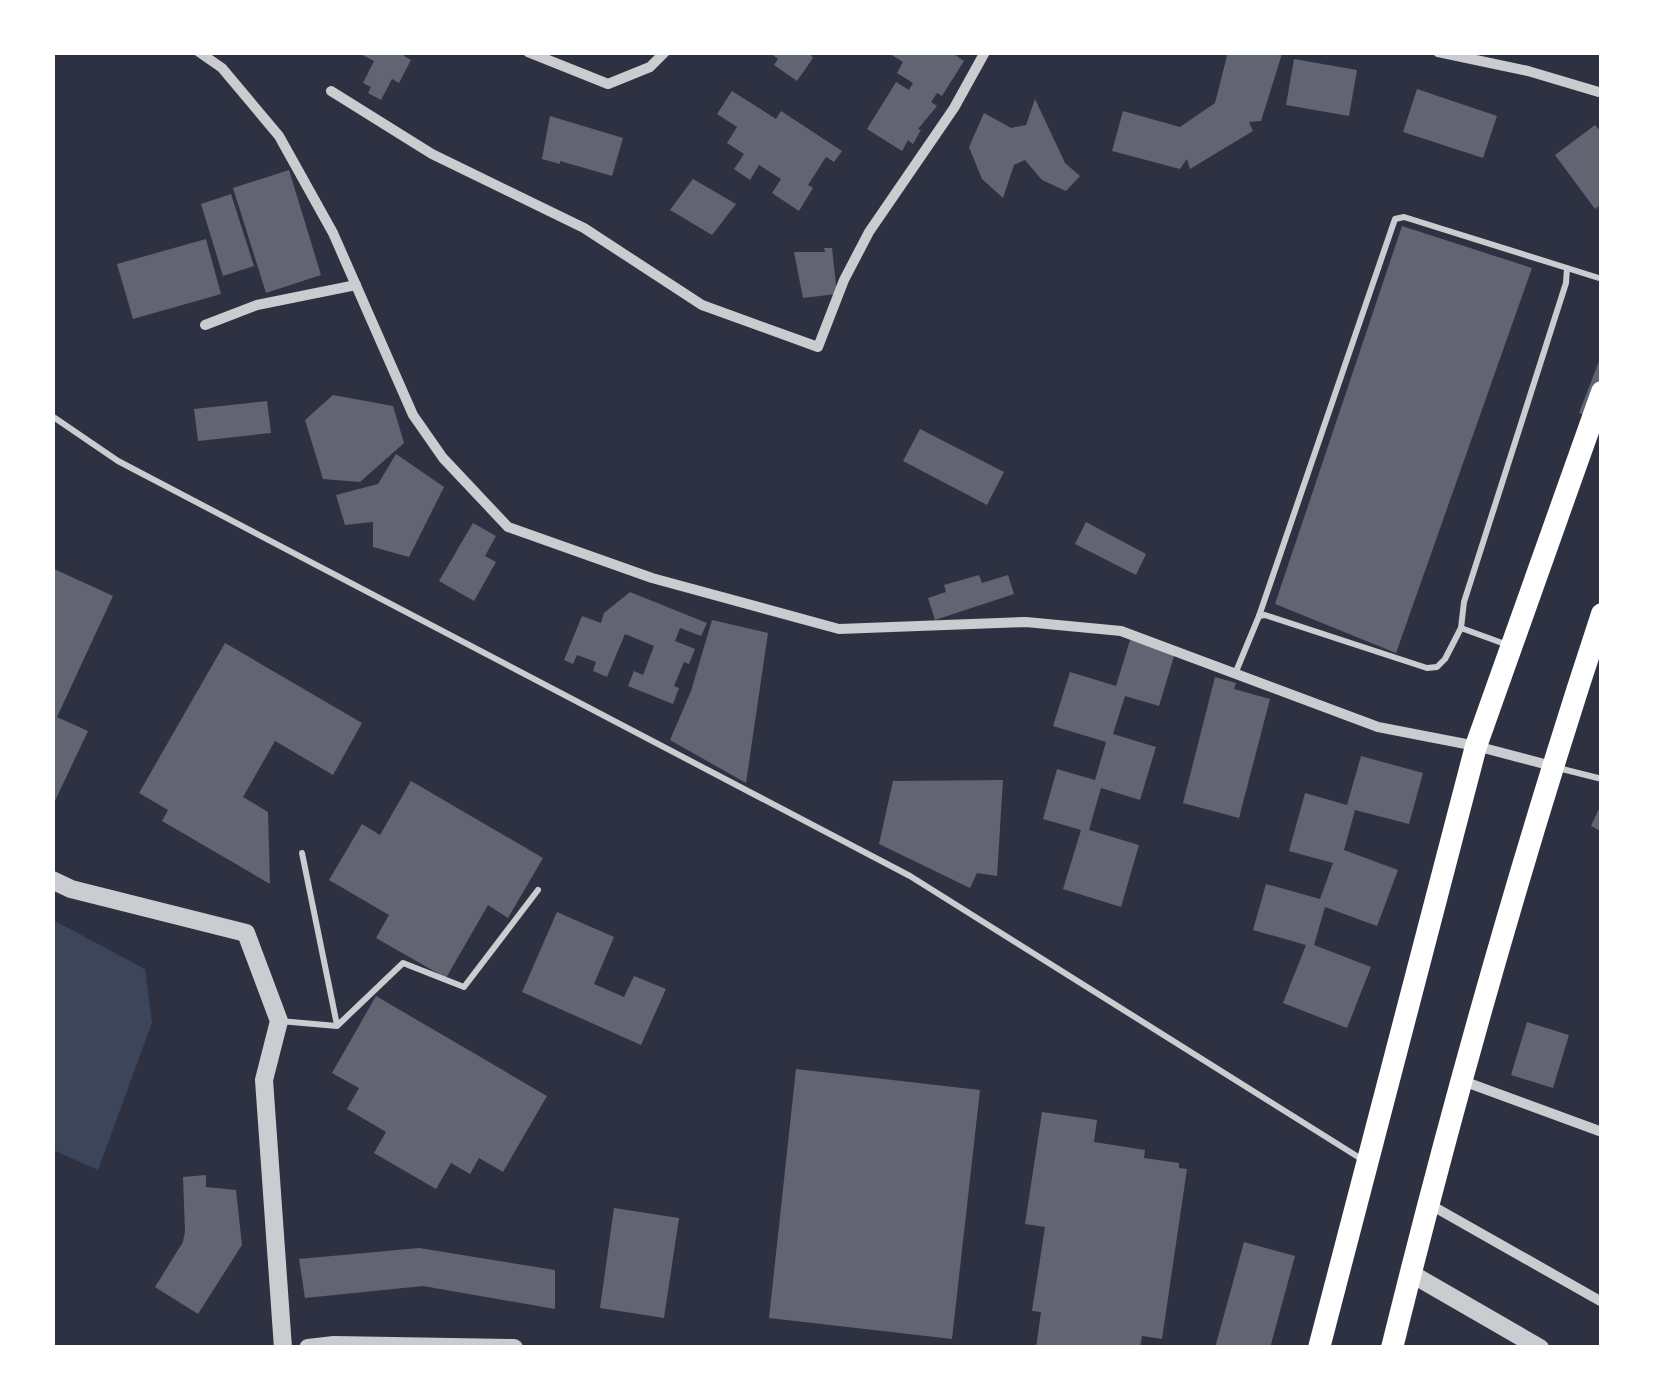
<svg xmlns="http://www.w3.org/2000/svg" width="1654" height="1400" viewBox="0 0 1654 1400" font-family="'Sofia Sans Condensed',sans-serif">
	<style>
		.green { fill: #3c4559 }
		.building { fill: #626471 }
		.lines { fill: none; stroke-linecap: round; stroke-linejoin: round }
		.service { stroke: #caccd0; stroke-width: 6 }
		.minor { stroke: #caccd0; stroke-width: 10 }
		.tertiary { stroke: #caccd0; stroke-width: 18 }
		.primary { stroke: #fff; stroke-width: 22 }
	</style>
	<rect width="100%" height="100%" fill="#2d3142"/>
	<path class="green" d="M53 920 145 969 152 1023 98 1170 53 1150Z"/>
	<g class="building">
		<path d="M357 52H405L404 56 411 60 399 83 392 79 381 100 368 93 371 87 363 83 374 61Z"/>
		<path d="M769 52H809L813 58 797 81 774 65 778 59Z"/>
		<path d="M887 52H951L964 61 942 96 937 93 931 102 937 106 918 129 921 130 913 144 908 140 902 151 867 129 896 82 909 90 913 83 897 73 903 62Z"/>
		<path d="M1228 52 1282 54 1261 121 1249 122 1253 131 1190 169 1187 159 1180 169 1112 151 1123 111 1180 127 1215 103Z"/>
		<path d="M1294 59 1357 70 1349 116 1286 105Z"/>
		<path d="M1417 89 1497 116 1483 158 1403 132Z"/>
		<path d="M732 91 776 119 781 111 842 151 834 162 826 157 808 185 813 188 799 211 772 193 781 179 759 165 750 180 734 169 744 154 727 143 737 127 717 114Z"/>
		<path d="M1035 99 1065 163 1080 176 1066 191 1042 180 1025 160 1014 165 1003 198 982 179 969 147 984 113 1011 128 1026 125Z"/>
		<path d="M550 116 623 138 612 176 560 161V164L542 159Z"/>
		<path d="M1595 125 1602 133V204L1595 209 1555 155Z"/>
		<path d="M289 170 321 275 266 293 233 188Z"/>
		<path d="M693 179 736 204 712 235 670 210Z"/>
		<path d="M231 194 254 266 223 276 201 204Z"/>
		<path d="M1402 226 1532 268 1396 653 1275 604Z"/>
		<path d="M206 239 221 294 133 319 117 264Z"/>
		<path d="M824 248H832L837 294 803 298 794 252H825Z"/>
		<path d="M1601 356H1602V421L1579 413Z"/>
		<path d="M333 395 393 406 404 443 360 482 323 479 305 420Z"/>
		<path d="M267 401 271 433 198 441 194 409Z"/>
		<path d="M920 429 1004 472 987 505 903 461Z"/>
		<path d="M396 454 444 487 409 557 373 547V522L345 525 336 495 378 484Z"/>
		<path d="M1086 522 1146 554 1136 575 1075 544Z"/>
		<path d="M473 523 496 536 485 556 496 562 474 601 439 581Z"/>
		<path d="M52 568 113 596 57 717 88 731 52 807Z"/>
		<path d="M979 575 982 583 1008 575 1014 594 935 620 928 598 946 592 944 585Z"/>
		<path d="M630 592 707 623 701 636 680 628 675 641 695 649 689 664 684 662 674 686 679 688 673 704 628 686 634 671 643 675 654 646 625 634 607 677 593 671 596 662 577 655 573 664 564 660 582 616 601 623 604 613Z"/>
		<path d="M712 620 768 633 746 783 670 740 691 691Z"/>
		<path d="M1130 640 1175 653 1159 706 1125 696 1113 734 1156 747 1140 800 1101 788 1089 830 1139 845 1121 907 1063 889 1081 830 1043 819 1057 769 1095 780 1106 742 1053 726 1070 672 1116 686Z"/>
		<path d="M225 643 362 723 333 775 275 741 243 797 268 812 270 884 162 821 168 810 139 793Z"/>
		<path d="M1215 677 1236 683 1234 689 1270 699 1239 818 1183 803Z"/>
		<path d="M1361 756 1423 773 1409 824 1355 810 1344 850 1398 870 1377 926 1325 907 1314 945 1371 967 1347 1028 1283 1003 1306 945 1253 930 1266 884 1320 899 1333 863 1289 851 1305 793 1347 805Z"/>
		<path d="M1003 780 997 876 977 873 970 888 879 844 893 781Z"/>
		<path d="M411 781 543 858 508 918 488 905 446 978 376 938 389 915 329 880 362 824 380 835Z"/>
		<path d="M1602 802V832L1591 826Z"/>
		<path d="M557 912 614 937 594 984 624 997 634 976 666 989 641 1045 522 992Z"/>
		<path d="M376 996 547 1096 503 1172 479 1158 470 1174 451 1163 436 1189 374 1153 386 1132 347 1109 359 1088 332 1073Z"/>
		<path d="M1527 1022 1569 1035 1553 1088 1511 1075Z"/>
		<path d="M796 1069 980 1090 952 1339 769 1318Z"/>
		<path d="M1042 1112 1097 1120 1094 1142 1145 1150 1144 1158 1179 1163V1168L1187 1169 1162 1339 1142 1336 1140 1348H1036L1041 1312 1032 1311 1045 1227 1025 1224Z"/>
		<path d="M206 1175V1187L236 1190 242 1245 198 1314 155 1287 183 1242 185 1231 183 1177Z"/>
		<path d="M614 1208 679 1218 664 1318 600 1308Z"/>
		<path d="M1244 1242 1295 1256 1270 1348H1215Z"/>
		<path d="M419 1248 555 1270V1309L423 1286 305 1298 299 1259Z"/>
	</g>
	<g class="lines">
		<g class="service">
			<path d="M52 416 118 461 910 876 1363 1160"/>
			<path d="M1259 616 1265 615 1427 668 1437 667 1445 659 1461 628"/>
			<path d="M1505 644 1461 628 1464 602 1566 283 1567 268 1602 279"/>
			<path d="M1235 674 1259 616 1395 219 1404 217 1567 268"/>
			<path d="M1558 768 1602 779"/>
			<path d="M302 853 337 1025"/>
			<path d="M280 1021 337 1026 403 963 464 987 538 890"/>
		</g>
		<g class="minor">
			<path d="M199 52 222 68 279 136 333 233 413 415 443 458 508 527 652 578 839 629 1026 622 1121 631 1378 727 1476 746 1552 766"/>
			<path d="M528 52 608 84 650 67 665 52"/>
			<path d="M1438 52 1528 71 1602 93"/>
			<path d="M331 91 432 154 584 228 702 305 818 347 844 280 869 232 954 108 985 52"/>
			<path d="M205 325 257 305 356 285"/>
			<path d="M1463 1081 1602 1132"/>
			<path d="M1429 1204 1602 1302"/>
		</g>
		<g class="tertiary">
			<path d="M52 880 71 889 246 933 279 1021 264 1080 283 1348"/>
			<path d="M1410 1273 1540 1348"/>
			<path d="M308 1348 334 1345 514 1348"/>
		</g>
		<g class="primary">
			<path d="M1319 1348 1476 746 1602 392"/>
			<path d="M1392 1348C1453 1101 1522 856 1602 614"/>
		</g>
	</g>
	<rect width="1654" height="1400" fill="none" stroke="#ffffff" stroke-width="110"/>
</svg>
